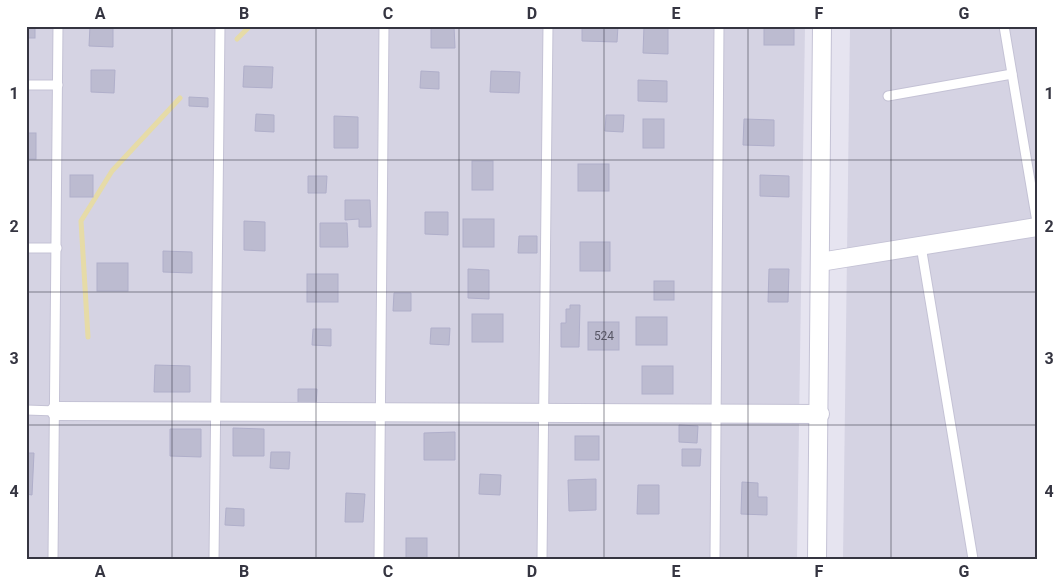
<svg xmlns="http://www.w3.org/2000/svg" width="1063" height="585" viewBox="0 0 1063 585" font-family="Roboto,sans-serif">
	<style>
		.residential { fill: #d5d3e3 }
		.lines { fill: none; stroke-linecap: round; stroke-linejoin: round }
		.stream { stroke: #e6dba7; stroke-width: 5 }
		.building { fill: #bcbbd0; stroke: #b0afca }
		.service-casing { stroke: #c4c2d5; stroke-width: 11 }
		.minor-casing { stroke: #c4c2d5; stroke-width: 20 }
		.service { stroke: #fff; stroke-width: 9 }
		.minor { stroke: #fff; stroke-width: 18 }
		.grid { fill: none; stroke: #353541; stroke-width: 1; stroke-opacity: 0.55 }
		.labels { text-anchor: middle; stroke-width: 5; stroke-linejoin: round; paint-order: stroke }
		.number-label { font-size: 12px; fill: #575665 }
		.neatline { fill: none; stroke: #353541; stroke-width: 2 }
		.grid-label { font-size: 16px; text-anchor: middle; font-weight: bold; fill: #353541 }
	</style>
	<rect width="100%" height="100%" fill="#e6e4f0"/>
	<g class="residential">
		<path d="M26 26H805L797 559H26Z"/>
		<path d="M850 26H1037V559H843Z"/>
	</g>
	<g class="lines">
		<g class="stream">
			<path d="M237 39 250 26"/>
			<path d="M88 337 81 221 112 171 180 98"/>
		</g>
	</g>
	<g class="building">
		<rect x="26" y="26" width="9" height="12"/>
		<path d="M90 26H113V47L89 46Z"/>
		<path d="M431 26H454L455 48H431Z"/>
		<path d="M582 26H618L617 42 582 41Z"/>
		<path d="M644 26H668V54L643 53Z"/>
		<rect x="764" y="26" width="30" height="19"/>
		<path d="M244 66 273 67 272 88 243 87Z"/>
		<path d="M91 70H115L114 93 91 92Z"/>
		<path d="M421 71 439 72V89L420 88Z"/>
		<path d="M491 71 520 72 519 93 490 92Z"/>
		<path d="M638 80 667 81V102L638 101Z"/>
		<path d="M189 97 208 98V107L189 106Z"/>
		<path d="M256 114 274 115V132L255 131Z"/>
		<path d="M606 115H624L623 132 605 131Z"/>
		<path d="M334 116 358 117V148H334Z"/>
		<rect x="643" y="119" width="21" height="29"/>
		<path d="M744 119 774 120V146L743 145Z"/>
		<rect x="26" y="133" width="10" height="26"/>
		<rect x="472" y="161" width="21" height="29"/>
		<rect x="578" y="164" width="31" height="27"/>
		<rect x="70" y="175" width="23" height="22"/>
		<path d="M760 175 789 176V197L760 196Z"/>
		<path d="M308 176H327L326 193H308Z"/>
		<path d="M345 200H370L371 227H359V219L345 220Z"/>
		<path d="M425 212H448V235L425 234Z"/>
		<rect x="463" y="219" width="31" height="28"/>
		<path d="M244 221 265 222V251L244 250Z"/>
		<path d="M320 223H347L348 247H320Z"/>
		<path d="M519 236H537V253H518Z"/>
		<rect x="580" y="242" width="30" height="29"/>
		<path d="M163 251 192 252V273L163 272Z"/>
		<rect x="97" y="263" width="31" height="28"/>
		<path d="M468 269 489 270V299L468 298Z"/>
		<path d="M769 269H789L788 302H768Z"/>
		<rect x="307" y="274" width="31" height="28"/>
		<rect x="654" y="281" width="20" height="19"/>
		<path d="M394 293H411V311H393Z"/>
		<path d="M570 305H580L579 347H561V323H566V309H570Z"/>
		<rect x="472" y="314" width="31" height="28"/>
		<rect x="636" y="317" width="31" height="28"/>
		<rect x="588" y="322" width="31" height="28"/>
		<path d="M431 328H450L449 345 430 344Z"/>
		<path d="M313 329H331V346L312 345Z"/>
		<path d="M155 365 190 366V392H154Z"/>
		<rect x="642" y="366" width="31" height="28"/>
		<path d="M298 389H317L316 406 298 405Z"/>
		<path d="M679 425 698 426 697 443 679 442Z"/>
		<path d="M233 428 264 429V456H233Z"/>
		<path d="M170 429H201V457L170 456Z"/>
		<path d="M455 432V460H424V433Z"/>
		<rect x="575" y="436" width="24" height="24"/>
		<path d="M682 449H701L700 466H682Z"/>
		<path d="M271 452H290L289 469 270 468Z"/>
		<path d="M26 453H34L32 495 26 494Z"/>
		<path d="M480 474 501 475 500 495 479 494Z"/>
		<path d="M596 479V510L569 511 568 480Z"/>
		<path d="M742 482 758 483V497H767V515L741 514Z"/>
		<path d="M638 485H659V514H637Z"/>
		<path d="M346 493 365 494 363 522H345Z"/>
		<path d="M226 508 244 509V526L225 525Z"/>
		<rect x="406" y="538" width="21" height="21"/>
	</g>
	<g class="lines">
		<g class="service-casing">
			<g id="service">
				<path d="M1004 26 1037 222"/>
				<path d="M26 85H58"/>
				<path d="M888 96 1012 74"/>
				<path d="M921 246 973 559"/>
				<path d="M26 248H57"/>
				<path d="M26 410 56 411"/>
				<path d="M53 559 58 26"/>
				<path d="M214 559 220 26"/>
				<path d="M379 559 384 26"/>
				<path d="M542 559 548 26"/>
				<path d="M715 559 719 26"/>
			</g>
		</g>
		<g class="minor-casing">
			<g id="minor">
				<path d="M820 262 1037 227"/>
				<path d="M56 411 820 414"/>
				<path d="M817 559 822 26"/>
			</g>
		</g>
		<use href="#service" class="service"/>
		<use href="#minor" class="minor"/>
	</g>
	<path class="grid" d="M172 26V559M316 26V559M459 26V559M604 26V559M748 26V559M891 26V559M26 160H1037M26 292H1037M26 425H1037"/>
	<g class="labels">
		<g class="number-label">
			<text x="604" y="340">524</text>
		</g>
	</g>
	<rect width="1063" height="585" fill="none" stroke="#ffffff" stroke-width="55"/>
	<rect x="28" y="28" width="1008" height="530" class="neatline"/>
	<g class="grid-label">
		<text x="100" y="19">A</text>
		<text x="244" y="19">B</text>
		<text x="388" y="19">C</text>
		<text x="532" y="19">D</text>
		<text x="676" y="19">E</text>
		<text x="819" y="19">F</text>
		<text x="964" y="19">G</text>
		<text x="14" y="99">1</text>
		<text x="1049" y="99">1</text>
		<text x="14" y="232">2</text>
		<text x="1049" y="232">2</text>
		<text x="14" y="364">3</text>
		<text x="1049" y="364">3</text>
		<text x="14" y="497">4</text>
		<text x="1049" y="497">4</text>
		<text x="100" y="577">A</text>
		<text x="244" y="577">B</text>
		<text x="388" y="577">C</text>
		<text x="532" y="577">D</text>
		<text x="676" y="577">E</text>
		<text x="819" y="577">F</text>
		<text x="964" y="577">G</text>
	</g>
</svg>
